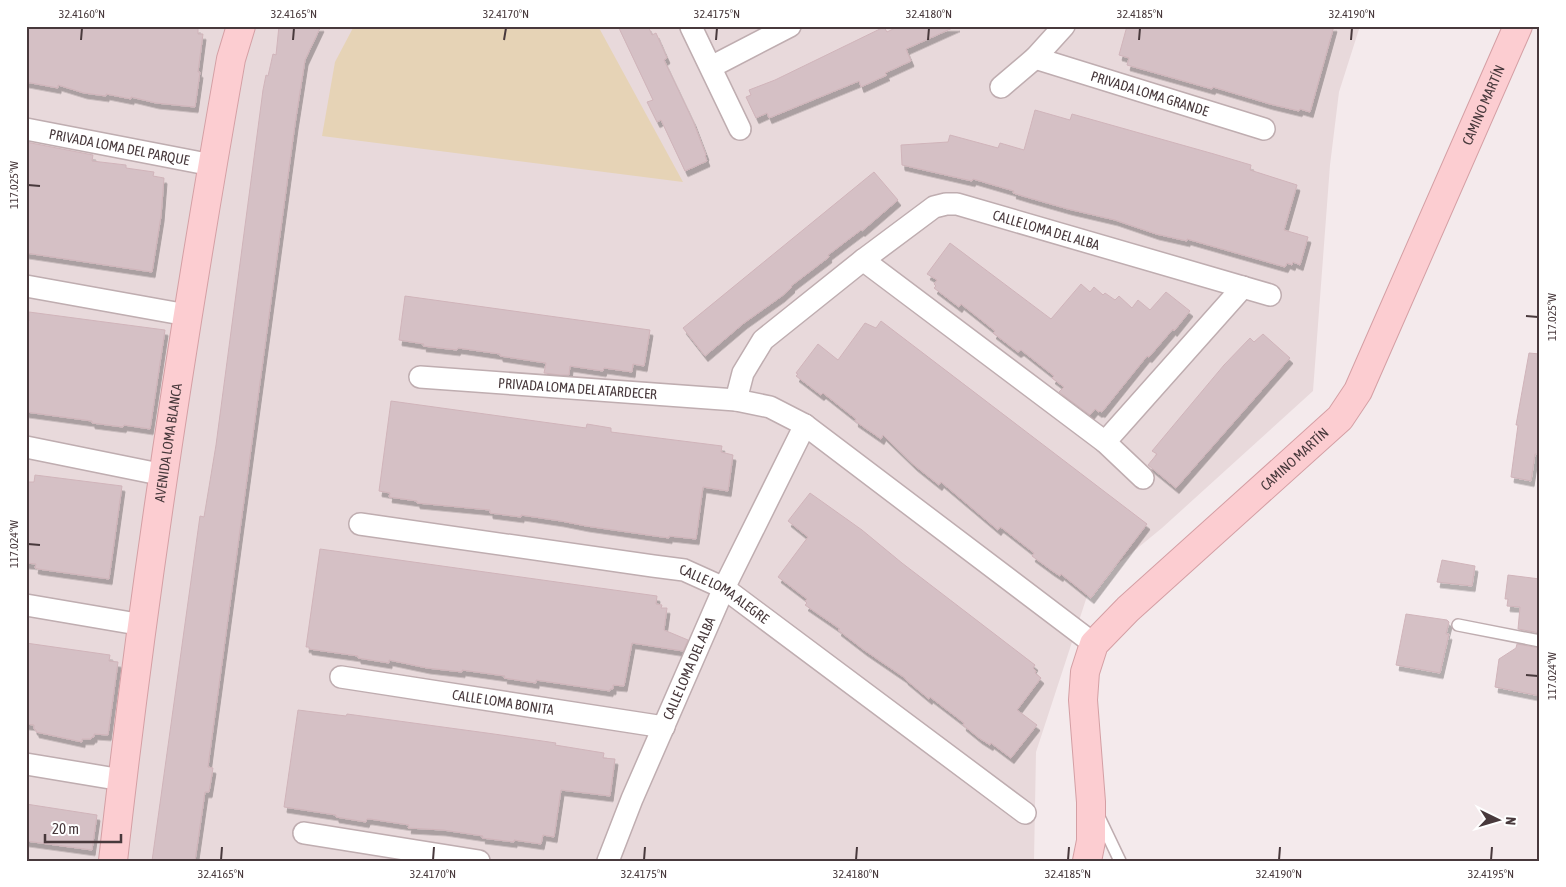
<svg xmlns="http://www.w3.org/2000/svg" width="1566" height="887" viewBox="0 0 1566 887" font-family="'Asap Condensed',sans-serif">
	<style>
		.residential { fill: #e8d9db }
		.green { fill: #e6d3b6 }
		.building { fill: #d5c0c5; stroke: #d0b4ba; filter: url(#shadow) }
		.lines { fill: none; stroke-linecap: round; stroke-linejoin: round }
		.lane-casing { stroke: #bfadb0; stroke-width: 14 }
		.street-casing { stroke: #bfadb0; stroke-width: 24 }
		.secondary-casing { stroke: #d49fa4; stroke-width: 30 }
		.lane { stroke: #fff; stroke-width: 11 }
		.street { stroke: #fff; stroke-width: 21 }
		.secondary { stroke: #fccdd1; stroke-width: 28 }
		.ticks { fill: none; stroke: #48393c; stroke-width: 2 }
		.labels { text-anchor: middle; stroke-width: 4; stroke-linejoin: round; paint-order: stroke }
		.street-label { font-size: 14px; fill: #48393c; stroke: #fff }
		.neatline { fill: none; stroke: #48393c; stroke-width: 2 }
		.ticks-label { font-size: 12px; text-anchor: middle; fill: #48393c }
	</style>
	<defs>
		<filter id="shadow"><feDropShadow dx="3" dy="5.5" stdDeviation="0" flood-color="#0004"/></filter>
	</defs>
	<rect width="100%" height="100%" fill="#f4eaec"/>
	<path class="residential" d="M26 26H1360L1339 92 1330 165 1313 391 1162 528 1090 587 1036 752 1034 861H26Z"/>
	<path class="green" d="M354 26H598L683 182 322 136 335 62Z"/>
	<g class="building">
		<path d="M26 26H187L198 28V34H203L198 72H200L195 107 156 103 131 97V99L106 94V96L84 93 58 85V88L26 82Z"/>
		<path d="M279 26H321L305 60 295 124 211 744 208 767 213 768 209 792H205L195 861H152L200 516 204 517 216 445 263 90 266 75 268 76 273 54 276 55Z"/>
		<path d="M618 26H648L652 35 656 33 667 58 664 60 693 121 706 155 705 156 707 161 685 171 661 120 657 122 647 102 653 100Z"/>
		<path d="M899 26H957L906 49 911 61 885 73 887 75 861 87 859 81 769 118 767 113 756 118 746 97 751 95 749 90 775 80 884 27 887 32Z"/>
		<path d="M1127 26H1334L1310 112 1300 109 1299 111 1270 104 1213 87 1212 89 1127 65 1129 58 1119 55Z"/>
		<path d="M1035 110 1070 120 1072 114 1214 154 1251 165 1250 170 1297 185 1284 230 1308 237 1300 265 1293 262 1292 265 1287 263 1285 267 1187 239V241L1156 234 1115 220 1068 209 1026 197 1013 193 1014 191 973 179 972 181 902 165 901 145 948 142 950 135 998 148 1000 143 1024 150Z"/>
		<path d="M26 142 93 155 92 161 126 165V168L154 172 153 176 164 178 161 216 152 272 26 253Z"/>
		<path d="M874 172 898 200 862 231 861 230 828 255 829 257 791 286 792 287 782 296 744 323 705 356 683 328Z"/>
		<path d="M950 243 1051 319 1081 284 1090 292 1094 287 1103 295 1105 293 1115 300 1119 296 1132 308 1138 300 1150 310 1166 292 1190 311 1174 331 1173 329 1149 357 1147 356 1102 412 1100 411 1099 412 1095 409 1090 415 1059 392 1064 387 1052 378 1054 376 1021 350 1018 352 993 333 995 331 961 304 959 307 934 288 936 286 934 284 937 280 927 274Z"/>
		<path d="M405 296 650 330 644 366 633 364 632 372 604 368 603 371 570 366 569 375H560L544 373 546 363 500 356V354L458 348 457 350 423 346 424 344 399 340Z"/>
		<path d="M29 312 165 330 150 429 124 425 123 427 92 423V421L26 412V321H29Z"/>
		<path d="M881 321 1147 524 1091 598 1061 574 1060 576 1051 570 1032 556 1034 553 1002 528 1000 527 998 530 941 482 939 485 914 465 883 435 881 439 855 421 856 419 823 393 821 395 796 376 798 374 796 373 818 344 838 360 865 323 876 328Z"/>
		<path d="M1263 334 1290 358 1176 488 1148 465 1157 454 1152 451 1224 365 1250 338 1254 342Z"/>
		<path d="M1529 353 1540 354V454H1535L1531 481 1511 477 1518 425H1516Z"/>
		<path d="M391 401 586 428 587 424 611 428V432L722 446 721 452 733 455 728 491 703 487 696 539 669 536V538L586 526 561 521 521 515V517L490 513V510L417 503V501L389 497 390 493 379 491Z"/>
		<path d="M35 475 122 486 109 579 38 569 35 568 36 564 26 563V484H28V482H34Z"/>
		<path d="M810 493 862 530 902 563 1035 665 1033 668 1036 671 1035 673 1041 678 1017 710 1037 725 1011 758 991 743 990 745 979 738 963 725 964 723 930 697 929 699 905 679V678L864 650 838 630 840 629 805 605 807 603 805 601 807 599 778 577 808 537 788 521Z"/>
		<path d="M320 549 657 596 656 604 662 605 661 608H667L664 630 688 640 683 651 632 643 624 686 613 685V689H610V691L536 680V683L504 678 505 676 462 670V672L427 668 389 660V663L358 658V656L309 649V647H306Z"/>
		<path d="M1442 560 1475 566 1472 586 1437 582Z"/>
		<path d="M1508 575 1540 579V633L1518 629 1520 607 1507 606 1508 599H1505Z"/>
		<path d="M1406 614 1447 620 1449 622 1446 634H1449L1440 673 1396 665Z"/>
		<path d="M26 643 110 655 109 661 118 662 108 735 94 734V737H92L91 739H82V742L36 732V730L34 729V725L26 724Z"/>
		<path d="M1517 644 1540 648V696L1495 687 1499 659 1516 648Z"/>
		<path d="M298 710 346 716 347 714 384 719 494 734 556 743 555 745 604 753 603 758 615 759 610 796 561 790 554 837 543 835 541 844 514 840V842L482 838 483 836 443 830 408 828 409 825 370 819H367L366 822 336 817V815L284 807Z"/>
		<path d="M26 804 97 815 92 850 26 841Z"/>
	</g>
	<g class="lines">
		<g class="lane-casing">
			<g id="lane">
				<path d="M1458 625 1540 641"/>
				<path d="M1099 817 1120 861"/>
			</g>
		</g>
		<g class="street-casing">
			<g id="street">
				<path d="M691 27 740 129"/>
				<path id="s1" d="M1035 58 1264 129"/>
				<path d="M711 67 790 26"/>
				<path d="M1001 87 1035 58 1064 26"/>
				<path id="s2" d="M26 129 212 165"/>
				<path d="M863 260 1105 442 1143 478"/>
				<path d="M26 286 187 315"/>
				<path id="s3" d="M420 377 736 400"/>
				<path d="M1105 442 1243 287"/>
				<path d="M26 447 164 475"/>
				<path id="s4" d="M360 524 653 566 684 570 724 588 1025 813"/>
				<path d="M26 605 143 625"/>
				<path id="s5" d="M1094 644 805 425 770 407 736 400 743 373 763 340 863 260 934 207 946 204H957L1270 295"/>
				<path id="s6" d="M341 677 664 727"/>
				<path d="M26 764 122 780"/>
				<path d="M304 833 479 861"/>
				<path id="s7" d="M608 861 632 799 724 588 805 425"/>
			</g>
		</g>
		<g class="secondary-casing">
			<g id="secondary">
				<path id="s8" d="M113 861C143 592 184 325 231 59L241 26"/>
				<path id="s9" d="M1087 861 1091 841V802L1083 700 1085 672 1094 644 1128 609 1340 418 1358 391 1518 26"/>
			</g>
		</g>
		<use href="#lane" class="lane"/>
		<use href="#street" class="street"/>
		<use href="#secondary" class="secondary"/>
	</g>
	<path class="ticks" d="M81 40 82 28M293 40 294 28M504 40 506 28M716 40 717 28M928 40 929 28M1139 40 1140 28M1351 40 1352 28M28 185 40 186M1526 316 1538 317M28 544 40 545M1526 675 1538 676M221 860 222 847M433 860 434 847M644 860 645 847M856 860 857 847M1068 860 1069 847M1279 860 1280 847M1491 860 1492 847"/>
	<g class="labels">
		<g class="street-label">
			<text dy="5" stroke="none"><textPath href="#s1" startOffset="120">PRIVADA LOMA GRANDE</textPath></text>
			<text dy="5" stroke="none"><textPath href="#s9" startOffset="898">CAMINO MARTÍN</textPath></text>
			<text dy="5" stroke="none"><textPath href="#s2" startOffset="95">PRIVADA LOMA DEL PARQUE</textPath></text>
			<text dy="5" stroke="none"><textPath href="#s5" startOffset="836">CALLE LOMA DEL ALBA</textPath></text>
			<text dy="5" stroke="none"><textPath href="#s3" startOffset="158">PRIVADA LOMA DEL ATARDECER</textPath></text>
			<text dy="5" stroke="none"><textPath href="#s8" startOffset="422">AVENIDA LOMA BLANCA</textPath></text>
			<text dy="5" stroke="none"><textPath href="#s9" startOffset="492">CAMINO MARTÍN</textPath></text>
			<text dy="5" stroke="none"><textPath href="#s4" startOffset="374">CALLE LOMA ALEGRE</textPath></text>
			<text dy="5" stroke="none"><textPath href="#s7" startOffset="209">CALLE LOMA DEL ALBA</textPath></text>
			<text dy="5" stroke="none"><textPath href="#s6" startOffset="164">CALLE LOMA BONITA</textPath></text>
		</g>
	</g>
	<rect width="1566" height="887" fill="none" stroke="#ffffff" stroke-width="55"/>
	<g transform="translate(1498 820) rotate(95)" stroke="#ffffff" stroke-width="4" paint-order="stroke">
	<path d="M0-4L9 19L0 12L-9 19Z" fill="#48393c"/>
	<text y="-8" font-size="14" font-weight="bold" text-anchor="middle" fill="#48393c">N</text>
	</g>
	<path d="M45 834v8h76v-8" fill="none" stroke="#48393c" stroke-width="2.5"/>
	<text x="52" y="834" font-size="15" fill="#48393c" stroke="#ffffff" stroke-width="4" paint-order="stroke">20 m</text>
	<rect x="28" y="28" width="1510" height="832" class="neatline"/>
	<g class="ticks-label">
		<text x="82" y="18">32.4160°N</text>
		<text x="294" y="18">32.4165°N</text>
		<text x="506" y="18">32.4170°N</text>
		<text x="717" y="18">32.4175°N</text>
		<text x="929" y="18">32.4180°N</text>
		<text x="1140" y="18">32.4185°N</text>
		<text x="1352" y="18">32.4190°N</text>
		<text transform="translate(14 185) rotate(-90)" y="4">117.025°W</text>
		<text transform="translate(1552 317) rotate(-90)" y="4">117.025°W</text>
		<text transform="translate(14 544) rotate(-90)" y="4">117.024°W</text>
		<text transform="translate(1552 676) rotate(-90)" y="4">117.024°W</text>
		<text x="221" y="878">32.4165°N</text>
		<text x="433" y="878">32.4170°N</text>
		<text x="644" y="878">32.4175°N</text>
		<text x="856" y="878">32.4180°N</text>
		<text x="1068" y="878">32.4185°N</text>
		<text x="1279" y="878">32.4190°N</text>
		<text x="1491" y="878">32.4195°N</text>
	</g>
</svg>
